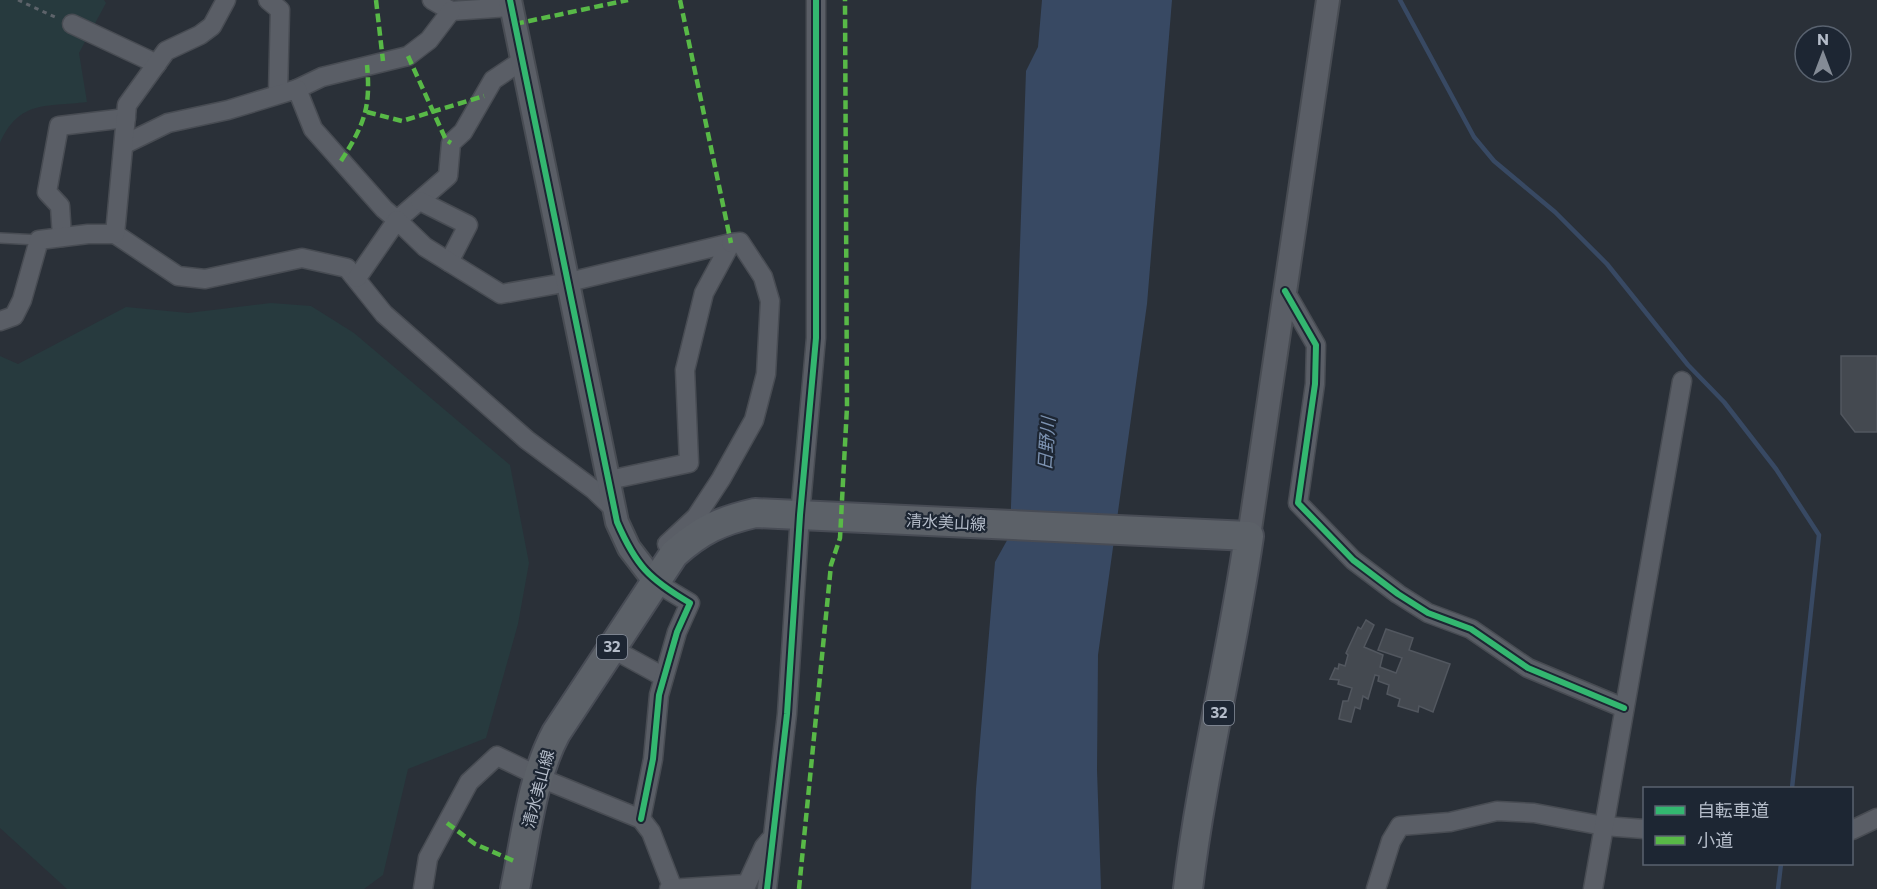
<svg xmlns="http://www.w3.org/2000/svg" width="1877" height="889" viewBox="0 0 1877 889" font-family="Commissioner,'Noto Sans JP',sans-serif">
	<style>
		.green { fill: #273a3e }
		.water { fill: #384963 }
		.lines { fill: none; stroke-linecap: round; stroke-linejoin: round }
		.stream { stroke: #384963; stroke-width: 4.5 }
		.building { fill: #444950; stroke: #52575f; stroke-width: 1.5 }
		.service-casing { stroke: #484c53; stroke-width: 12 }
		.minor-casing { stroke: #484c53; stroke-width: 21 }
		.tertiary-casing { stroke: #484c53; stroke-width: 26 }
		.primary-casing { stroke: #484c55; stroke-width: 32 }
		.path { stroke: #5d636a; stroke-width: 3; stroke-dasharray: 4.5 4.5; stroke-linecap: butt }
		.service { stroke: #5a5e66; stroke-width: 9 }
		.minor { stroke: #5a5e66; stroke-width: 18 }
		.tertiary { stroke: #5a5e66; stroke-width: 22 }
		.primary { stroke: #5c6168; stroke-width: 28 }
		.quiet { stroke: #58b947; stroke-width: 4.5; stroke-dasharray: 9 4.5; stroke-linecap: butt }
		.cycleway-casing { stroke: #1d2633; stroke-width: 10 }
		.cycleway { stroke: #33b770; stroke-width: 6 }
		.labels { text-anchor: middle; stroke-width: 4.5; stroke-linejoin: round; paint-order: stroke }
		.shield { fill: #1d2633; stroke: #878f9c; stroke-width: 1.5 }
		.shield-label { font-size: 15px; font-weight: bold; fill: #b4bcc9 }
		.street-label { font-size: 16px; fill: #b4bcc9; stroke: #1d2633 }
		.water-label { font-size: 18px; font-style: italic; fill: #7c92b1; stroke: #1d2633 }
	</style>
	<rect width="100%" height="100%" fill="#2a3038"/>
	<g class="green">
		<path d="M0 0H104L106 3 79 53 87 102C46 107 19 100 0 143Z"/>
		<path d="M271 303 311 306 354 333 510 465 529 563 518 624 486 738 408 769 383 875 364 889H67L0 828V356L18 364 126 307 188 313Z"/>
	</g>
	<path class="water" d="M1042 0H1172L1147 304 1098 655 1097 770 1101 889H971L976 789 995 562 1010 535 1026 71 1038 47Z"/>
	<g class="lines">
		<g class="stream">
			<path d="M1400 0 1474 137 1494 161 1555 212 1607 264 1688 365 1724 402 1776 469 1819 535 1792 788"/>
			<path d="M1778 889 1781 864"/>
		</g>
	</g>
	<g class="building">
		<path d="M1841 356H1877V432H1855L1841 414Z"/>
		<path d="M1366 620 1374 625 1364 647 1383 655 1380 667 1396 673 1402 658 1378 650 1386 629 1413 638 1409 650 1450 664 1433 712 1419 706 1418 712 1398 706 1400 699 1387 694 1389 685 1378 681 1379 676 1375 675 1368 699 1363 696 1360 709 1355 707 1351 722 1339 719 1343 701H1348L1352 688 1338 684 1339 680 1330 679 1335 668 1338 669 1339 664 1345 666 1348 655 1346 653 1358 627 1361 629Z"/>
	</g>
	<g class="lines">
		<g class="service-casing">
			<path id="service" d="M0 238 39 240"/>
		</g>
		<g class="minor-casing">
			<g id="minor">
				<path d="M268 0 280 10 278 94"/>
				<path d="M432 0 451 11 511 7"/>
				<path d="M72 24 157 64"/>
				<path d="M297 89 322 77 408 56 429 40 451 11"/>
				<path d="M125 144 168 123 228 110 297 89 313 129 384 209 397 220 448 176 451 143 463 132 493 80 523 60"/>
				<path d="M420 201 468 225 449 262"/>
				<path d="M115 234 178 276 205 279 302 258 347 268 384 314 527 440 593 489 615 510"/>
				<path d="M62 237 60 206 47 192 59 126 126 118"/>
				<path d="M357 278 397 220 425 247 501 294 569 282 731 243 704 293 685 370 689 463 609 480"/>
				<path d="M1285 291 1316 345 1315 384 1298 503 1353 560 1398 594 1428 613 1471 629 1528 668 1624 708"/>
				<path d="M0 321 14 316 22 300 39 240 88 234H115L127 105 166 51 200 35 212 26 226 0"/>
				<path d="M667 544 696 517 721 479 754 420 766 374 770 301 763 277 740 242 731 243"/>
				<path d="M611 648 664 677"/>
				<path d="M538 777 641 819 651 832 673 889"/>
				<path d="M641 819 653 759 659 695 677 632 690 603 655 582 656 574"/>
				<path d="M1852 830 1877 818"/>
				<path d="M423 889 428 858 469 782 497 756 534 774"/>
				<path d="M669 889 747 884 764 847 769 841"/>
				<path d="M767 889 787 714 800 515 816 338V0"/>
				<path d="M1376 889 1391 841 1400 826 1450 822 1497 811 1534 813 1604 826 1644 829"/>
				<path d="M1593 889 1682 381"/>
			</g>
		</g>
		<g class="tertiary-casing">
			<g id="tertiary">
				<path d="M510 0 617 522 629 548 655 582"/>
				<path d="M1249 536 1328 0"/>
			</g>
		</g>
		<g class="primary-casing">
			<path id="primary" d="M515 889C526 837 531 780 556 733L674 554C701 530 720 521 755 513L1249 536C1232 654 1202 771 1188 889"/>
		</g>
		<path class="path" d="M18 0 57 18"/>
		<use href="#service" class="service"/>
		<use href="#minor" class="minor"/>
		<use href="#tertiary" class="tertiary"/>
		<use href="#primary" class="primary"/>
		<g class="quiet">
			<path d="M376 0 383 61"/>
			<path d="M680 0 731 243"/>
			<path d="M515 24 628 0"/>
			<path d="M408 56 446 140 451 143"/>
			<path d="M367 112 402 121 484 96"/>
			<path d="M341 161C364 125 371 108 367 65"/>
			<path d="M447 823 475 844 514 861"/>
			<path d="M799 889 831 565 840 538 847 407 845 0"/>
		</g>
		<g class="cycleway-casing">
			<g id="cycleway">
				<path d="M510 0 617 522C636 566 649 579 690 603L677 632 659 695 653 759 641 819"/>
				<path d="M1285 291 1316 345 1315 384 1298 503 1353 560 1398 594 1428 613 1471 629 1528 668 1624 708"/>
				<path d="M767 889 787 714 800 515 816 338V0"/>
			</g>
		</g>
		<use href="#cycleway" class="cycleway"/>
	</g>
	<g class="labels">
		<g class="shield">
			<rect x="597" y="635" width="30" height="24" rx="4.5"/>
			<rect x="1204" y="701" width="30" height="24" rx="4.5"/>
		</g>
		<g class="shield-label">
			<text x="612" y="652">32</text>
			<text x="1219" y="718">32</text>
		</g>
		<g class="street-label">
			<text transform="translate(946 522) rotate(3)" y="6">清水美山線</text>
			<text transform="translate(538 789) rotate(-75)" y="6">清水美山線</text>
		</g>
		<g class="water-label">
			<text transform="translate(1047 444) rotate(-86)" y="6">日野川</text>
		</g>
	</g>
	<rect x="1643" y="787" width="210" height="78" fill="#1d2633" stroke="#59626f" stroke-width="1.5"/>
	<rect x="1655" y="806" width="30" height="9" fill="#33b770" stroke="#59626f" stroke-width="1.5"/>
	<text x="1697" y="817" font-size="18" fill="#b4bcc9">自転車道</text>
	<rect x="1655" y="836" width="30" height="9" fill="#58b947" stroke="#59626f" stroke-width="1.5"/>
	<text x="1697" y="847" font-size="18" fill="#b4bcc9">小道</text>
	<g transform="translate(1823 54)"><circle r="28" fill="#1d2633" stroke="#59626f" stroke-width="1.5"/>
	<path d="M0-4.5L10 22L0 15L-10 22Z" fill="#848b96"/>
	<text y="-9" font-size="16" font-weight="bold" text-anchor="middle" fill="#b4bcc9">N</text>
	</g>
</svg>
